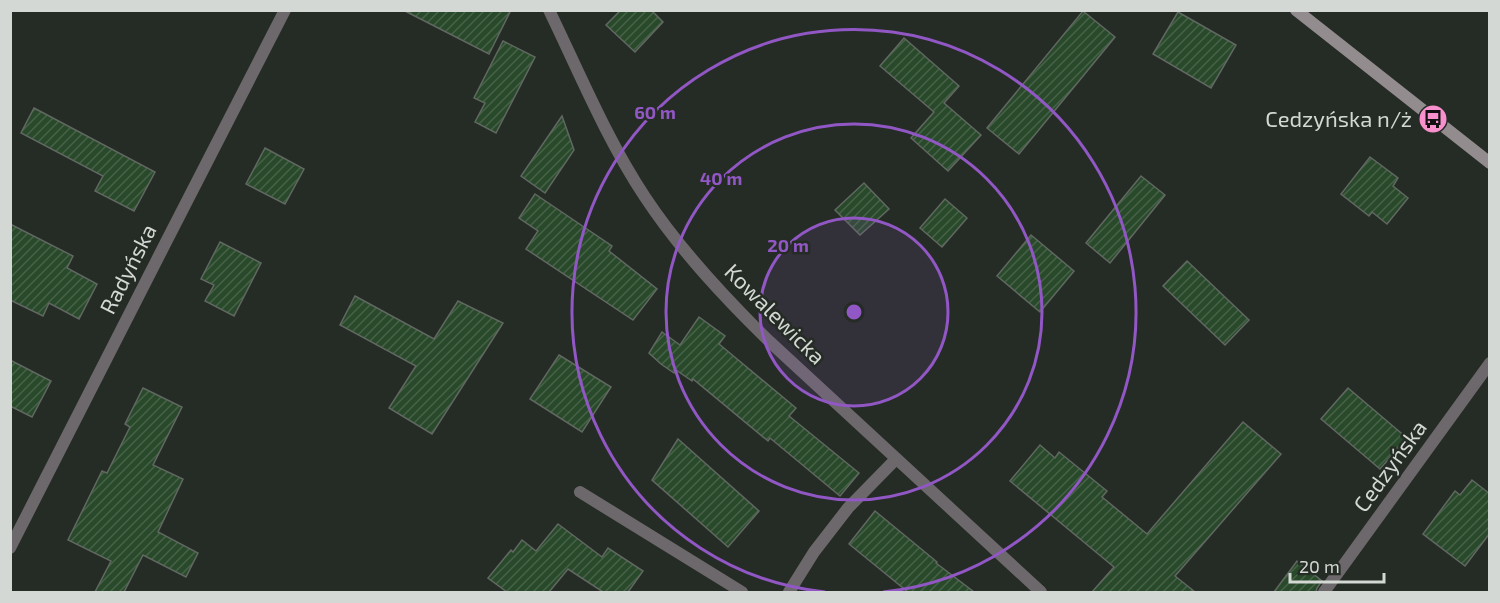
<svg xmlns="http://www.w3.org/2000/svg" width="1500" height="603" viewBox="0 0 1500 603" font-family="'Exo 2',sans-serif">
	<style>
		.building { fill: url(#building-hatch); stroke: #616861; stroke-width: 1.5 }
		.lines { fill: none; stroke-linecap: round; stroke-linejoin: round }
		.street { stroke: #6d686b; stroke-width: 12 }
		.secondary { stroke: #938c8f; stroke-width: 12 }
		.ring { fill: none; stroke: #9157c4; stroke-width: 3 }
		.labels { text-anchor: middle; stroke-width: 5; stroke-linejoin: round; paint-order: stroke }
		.poi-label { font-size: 22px; fill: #d4d8d4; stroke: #252b25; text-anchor: end }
		.street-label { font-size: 22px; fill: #d4d8d4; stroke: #252b25 }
		.centre { fill: #9157c4; stroke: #252b25; stroke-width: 3 }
		.ring-label { font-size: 18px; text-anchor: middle; font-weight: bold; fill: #9157c4; stroke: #252b25; stroke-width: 5; stroke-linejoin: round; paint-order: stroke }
	</style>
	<defs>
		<pattern id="building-hatch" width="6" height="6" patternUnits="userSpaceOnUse" patternTransform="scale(1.5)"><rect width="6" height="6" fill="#29492b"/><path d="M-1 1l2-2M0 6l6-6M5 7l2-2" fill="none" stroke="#476249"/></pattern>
	</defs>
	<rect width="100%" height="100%" fill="#252b25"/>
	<g class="building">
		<path d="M403 10H511L489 54Z"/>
		<path d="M621 10H651L663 22 635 52 606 25Z"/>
		<path d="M1083 11 1115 37 1019 154 987 128Z"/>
		<path d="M1178 12 1236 45 1211 88 1153 54Z"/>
		<path d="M904 38 959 86 944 103 981 135 948 171 911 138 934 112 880 66Z"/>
		<path d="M503 41 535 57 496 133 475 122 485 103 474 98Z"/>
		<path d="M34 108 155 172 134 211 95 191 103 176 21 133Z"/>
		<path d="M562 116 574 150 545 193 521 176Z"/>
		<path d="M265 148 304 169 285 204 246 184Z"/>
		<path d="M1370 157 1398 178 1393 186 1408 198 1387 224 1372 212 1369 216 1341 194Z"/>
		<path d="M1141 176 1165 195 1110 263 1086 243Z"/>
		<path d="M864 183 889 209 860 235 835 210Z"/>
		<path d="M535 194 612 246 609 251 657 289 633 320 526 249 538 231 519 218Z"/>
		<path d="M945 199 967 218 942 247 920 228Z"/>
		<path d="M10 224 73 256 67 268 97 284 79 319 49 303 43 316 10 300Z"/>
		<path d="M1031 235 1074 271 1040 312 997 276Z"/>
		<path d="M220 242 261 263 234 316 205 301 214 285 201 279Z"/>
		<path d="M1187 261 1249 320 1225 345 1163 286Z"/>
		<path d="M355 296 434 339 458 301 503 323 432 434 389 408 416 366 340 325Z"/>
		<path d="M699 317 725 336 719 344 796 408 789 416 859 473 840 496 770 438 768 441 693 379 692 381 676 370 674 373 661 364 649 353 662 332 680 345Z"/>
		<path d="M559 355 611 387 582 432 530 399Z"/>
		<path d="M10 360 51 381 32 417 10 406Z"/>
		<path d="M143 388 182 407 153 465 183 479 158 532 198 553 186 577 143 555 124 592H95L111 561 68 540 102 471 107 473 130 427 125 424Z"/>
		<path d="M1348 388 1407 438 1380 469 1321 419Z"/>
		<path d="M1243 422 1281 454 1175 576 1195 592H1092L1114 567 1010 481 1040 445 1055 458 1059 452 1107 491 1102 497 1147 534Z"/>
		<path d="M678 439 759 511 728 547 652 480Z"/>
		<path d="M1472 480 1490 494V533L1465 566 1423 534 1455 491 1460 495Z"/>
		<path d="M875 511 937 562 936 563 974 592H908L849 544Z"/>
		<path d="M558 524 602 557 608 548 643 571 628 592H603L568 569 549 592H507L488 578 511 550 513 552 522 540 536 551Z"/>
		<path d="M1297 561 1322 581 1317 588 1316 592H1274Z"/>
	</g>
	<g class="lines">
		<g class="street">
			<path d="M549 10C579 72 607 140 645 197 680 250 724 297 770 342L1041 592"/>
			<path d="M580 492 742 592"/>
			<path d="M10 548 165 244 285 10"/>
			<path d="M789 592 814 552 848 508 896 459"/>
			<path d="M1324 592 1490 363"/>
		</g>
		<path class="secondary" d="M1296 10 1490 163"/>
	</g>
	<circle cx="854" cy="312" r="94" fill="#9157c4" fill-opacity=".12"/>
	<g class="ring">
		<circle cx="854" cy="312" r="94"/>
		<circle cx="854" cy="312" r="188"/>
		<path d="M825 592A282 282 0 1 1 883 592"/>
	</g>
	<defs>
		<g id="bus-disc" transform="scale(1.5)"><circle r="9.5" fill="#f790cd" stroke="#252b25"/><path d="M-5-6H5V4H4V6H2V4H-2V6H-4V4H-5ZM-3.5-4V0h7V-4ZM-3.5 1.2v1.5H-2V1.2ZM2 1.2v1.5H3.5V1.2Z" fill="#111"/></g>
	</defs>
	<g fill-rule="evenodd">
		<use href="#bus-disc" x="1433" y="119"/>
	</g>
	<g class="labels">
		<g class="poi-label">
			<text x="1412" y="127">Cedzyńska n/ż</text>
		</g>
		<g class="street-label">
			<text transform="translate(128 269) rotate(-63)" y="8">Radyńska</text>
			<text transform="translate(775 314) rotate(45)" y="8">Kowalewicka</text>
			<text transform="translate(1390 466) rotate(-54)" y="8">Cedzyńska</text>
		</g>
	</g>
	<circle cx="854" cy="312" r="9" class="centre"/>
	<g class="ring-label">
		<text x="655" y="119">60 m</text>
		<text x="721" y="185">40 m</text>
		<text x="788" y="252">20 m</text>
	</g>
	<rect width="1500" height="603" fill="none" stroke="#d4d8d4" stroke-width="24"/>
	<path d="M1290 573v9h94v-9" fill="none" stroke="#d4d8d4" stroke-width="3"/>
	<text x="1299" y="573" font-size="18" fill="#d4d8d4" stroke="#252b25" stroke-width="4.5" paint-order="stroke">20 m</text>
</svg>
